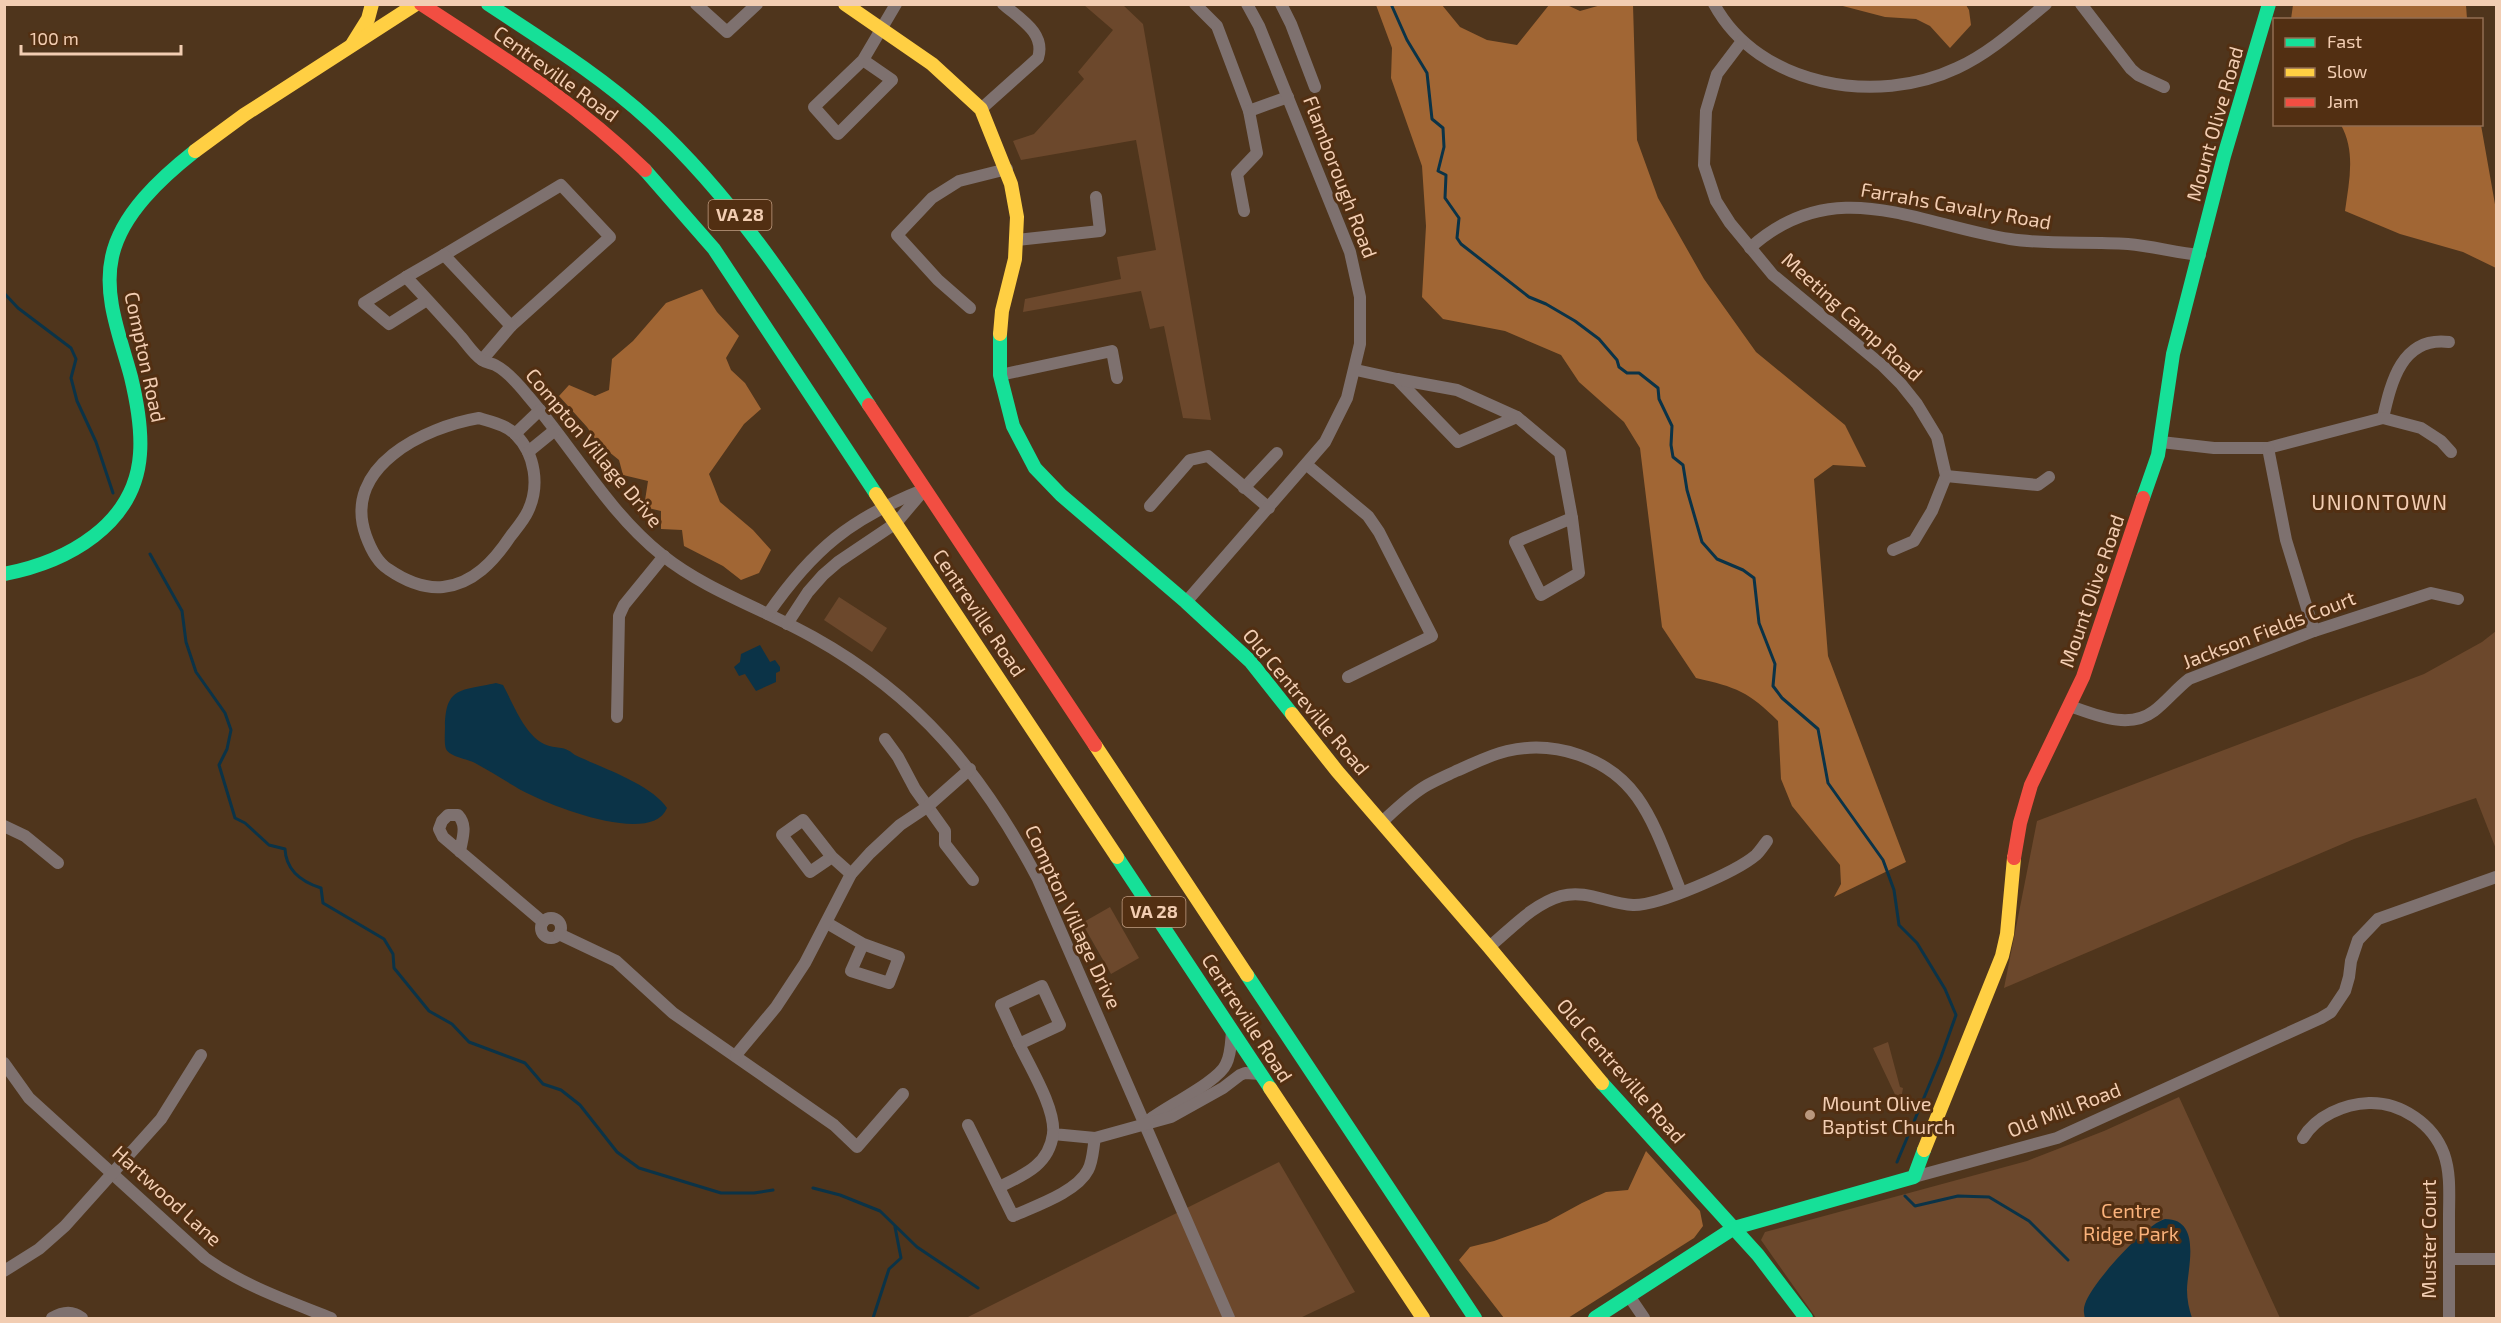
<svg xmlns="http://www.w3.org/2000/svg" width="2501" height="1323" viewBox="0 0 2501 1323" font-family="'Exo 2',sans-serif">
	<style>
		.green { fill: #6c482c }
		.forest { fill: #a16634 }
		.water { fill: #0b3347 }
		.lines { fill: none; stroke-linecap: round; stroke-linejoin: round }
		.stream { stroke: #0b3347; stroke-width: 3 }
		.street { stroke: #7e716f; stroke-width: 12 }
		.fast { stroke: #16e098; stroke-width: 14 }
		.slow { stroke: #ffcf43; stroke-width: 14 }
		.jam { stroke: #f24e42; stroke-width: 14 }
		.poi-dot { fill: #b9987e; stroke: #522f12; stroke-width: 2 }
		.labels { text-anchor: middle; stroke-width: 6; stroke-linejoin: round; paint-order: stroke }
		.shield { fill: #522f12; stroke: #c29e82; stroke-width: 1.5 }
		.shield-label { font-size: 18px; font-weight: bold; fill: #f2cdb2 }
		.street-label { font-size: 20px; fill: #f2cdb2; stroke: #522f12 }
		.poi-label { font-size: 20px; fill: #f2cdb2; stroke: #522f12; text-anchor: start }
		.park-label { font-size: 20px; fill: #fab27b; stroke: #522f12 }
		.neighbourhood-label { font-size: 21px; letter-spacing: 1.5px; fill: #f2cdb2; stroke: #522f12 }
	</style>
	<rect width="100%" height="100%" fill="#4f351c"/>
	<g class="green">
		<path d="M1084 5H1123L1143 24 1211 420 1183 418 1164 326 1150 329 1141 291 1023 312 1025 299 1121 279 1117 257 1156 250 1136 140 1021 160 1013 141 1034 134 1084 79 1078 72 1113 30Z"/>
		<path d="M839 597 887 628 872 652 824 620Z"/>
		<path d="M2496 631V849L2476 798 2354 839 2004 988 2037 821 2424 674 2482 642Z"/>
		<path d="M1110 907 1139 958 1111 974 1082 923Z"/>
		<path d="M1888 1042 1900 1087 1903 1088 1900 1105 1873 1048Z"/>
		<path d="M2179 1097 2280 1318H1816L1761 1240 1765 1232 2027 1161 2104 1131Z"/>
		<path d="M1279 1162 1355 1292 1300 1318H966Z"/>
	</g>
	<g class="forest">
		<path d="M1376 5H1442L1460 27 1487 40 1517 45 1549 5H1567L1580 11 1601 5H1633L1637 140 1658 198 1704 279 1756 352 1845 425 1866 467 1833 465 1814 479 1828 656 1906 862 1834 897 1841 884 1840 865 1792 806 1781 779 1778 721C1749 692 1736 687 1696 678L1662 627 1640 448 1624 422 1579 382 1561 355 1505 331 1443 319 1422 297 1426 226 1422 166 1391 78 1392 48Z"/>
		<path d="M1839 5H1966L1969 10 1971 25 1950 48 1930 26 1916 19 1885 17Z"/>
		<path d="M2293 5H2466L2467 19H2291Z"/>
		<path d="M2341 125H2481L2496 210V268L2463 252 2400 234 2345 211C2349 182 2356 152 2341 125Z"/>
		<path d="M702 289 717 312 739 336 726 358 731 370 745 383 761 409 744 424 709 474 720 502 753 530 771 550 759 573 741 580 723 566 684 546 682 530 661 529V511L644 507 648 481 623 475 619 460 598 443 587 427 559 396 569 385 595 396 609 390 612 359 633 341 666 303Z"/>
		<path d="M1646 1151 1700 1211 1703 1226 1694 1238 1568 1318H1504L1459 1260 1470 1247 1494 1241 1547 1222 1582 1203 1606 1192 1628 1190Z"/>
	</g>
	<g class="water">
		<path d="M760 645 770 662 775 660 780 667V671L776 673V682L756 691 745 674 739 676 734 667 740 662 741 654Z"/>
		<path d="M496 683 503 685C513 703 524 734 544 744 557 750 562 744 575 755 602 768 651 784 667 808 652 845 557 808 531 795 512 786 494 773 475 763 468 759 450 757 446 749 444 744 445 733 445 726 446 686 461 691 496 683Z"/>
		<path d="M2165 1219C2203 1219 2187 1270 2187 1290 2187 1300 2189 1309 2192 1318H2085C2084 1314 2083 1309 2085 1304 2092 1283 2144 1225 2165 1219Z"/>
	</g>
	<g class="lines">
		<g class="stream">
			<path d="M1391 4 1407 40 1427 73 1432 119 1443 128 1444 147 1438 171 1446 175 1445 198 1459 218 1457 238 1461 244 1529 297 1546 304 1575 321 1599 339 1617 360 1619 367 1627 373H1639L1658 388 1659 399 1672 426 1671 445 1673 457 1683 465 1687 490 1702 542 1717 559 1743 570 1754 578 1759 623 1775 664 1773 686 1782 698 1818 729 1828 783 1883 860 1894 890 1899 925 1917 943 1945 989 1956 1015 1941 1057 1897 1162"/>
			<path d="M4 293 18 308 71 348 76 359 71 378 77 401 96 442 113 493"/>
			<path d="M150 554 182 611 186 642 196 672 225 713 231 730 227 749 219 765 235 818 245 823 269 845 285 849C286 871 302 882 321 888L323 903 384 939 393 954 394 968 429 1011 452 1024 469 1042 525 1063 543 1084 561 1090 580 1105 617 1152 639 1168 721 1193H754L773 1190"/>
			<path d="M813 1188 840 1195 880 1211 917 1247 978 1288"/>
			<path d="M1905 1196 1915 1206 1958 1196 1989 1197 2029 1221 2068 1260"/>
			<path d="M873 1318 889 1269 901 1258 895 1227"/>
		</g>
		<g class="street">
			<path d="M696 4 727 32 757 4"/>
			<path d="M1195 4 1217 26 1249 111"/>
			<path d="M1281 4 1291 24 1315 87"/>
			<path d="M1714 4C1759 87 1877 106 1957 68 1990 53 2018 27 2046 4"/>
			<path d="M2081 4 2131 69 2138 75 2164 87"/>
			<path d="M1742 41 1717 74 1706 111 1704 165 1716 201 1730 223 1773 275 1883 366 1901 384 1917 404 1937 437 1946 476 1932 511 1914 541 1893 550"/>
			<path d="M863 60 892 80 838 134 814 107 863 60 896 4"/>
			<path d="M981 109 1038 58C1046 33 1020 19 1003 4"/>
			<path d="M1244 211 1237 174 1257 153 1249 111 1288 97"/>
			<path d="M1017 240 1100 231 1096 197"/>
			<path d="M1750 248C1834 172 1916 224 2010 239 2049 245 2089 241 2128 244 2153 246 2176 253 2200 255"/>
			<path d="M444 255 561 185 610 237 511 326"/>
			<path d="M406 277 444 255 511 326 482 360"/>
			<path d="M427 300 389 324 364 303 406 277C425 297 443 317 461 337 467 344 474 355 482 360 486 363 491 363 495 365 507 371 520 386 528 396 573 448 608 512 662 555 707 591 764 609 813 637 919 696 982 773 1038 879L1229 1318"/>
			<path d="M970 308 938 280 897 235 932 198 959 181 1007 169"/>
			<path d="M1356 370 1397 379 1458 442 1517 417"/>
			<path d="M1000 375 1112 351 1117 378"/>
			<path d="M1397 379 1457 390 1517 417 1560 453 1572 518"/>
			<path d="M479 418C491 422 507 425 516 435 535 454 540 486 528 511 524 520 516 529 510 537 494 561 473 584 443 587 422 589 404 580 388 569 377 562 370 547 366 536 341 467 425 427 479 418Z"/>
			<path d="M2383 418C2391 382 2402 336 2449 342"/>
			<path d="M515 434 540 410"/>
			<path d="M2161 442 2214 448H2268L2383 418 2421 428 2441 441 2451 452"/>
			<path d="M2268 448 2286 540 2314 631"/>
			<path d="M528 452 555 430"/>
			<path d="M1307 465 1368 516 1379 532 1432 636 1348 677"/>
			<path d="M1946 476 2038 485 2049 477"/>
			<path d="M1244 488 1277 453"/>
			<path d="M1150 506 1190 460 1208 456 1269 508"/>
			<path d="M1572 518 1579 573 1541 595 1515 542Z"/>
			<path d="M1186 602 1325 442 1347 398 1360 344V297L1350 252 1259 26 1247 4"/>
			<path d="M768 614C813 549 851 518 925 489"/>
			<path d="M787 624 808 592 823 575 838 562 896 523 924 490"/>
			<path d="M2070 706C2096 715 2129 730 2154 711 2166 702 2176 689 2189 679L2314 631 2431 593 2458 599"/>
			<path d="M617 717 619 616 624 605 664 556"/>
			<path d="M885 739 898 757 915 789 945 831V844L973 880"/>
			<path d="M1382 822C1395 810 1408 797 1424 787 1434 781 1446 776 1456 771 1473 764 1489 755 1507 751 1554 740 1608 757 1637 797 1657 825 1668 861 1681 892"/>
			<path d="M4 826 25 836 58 863"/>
			<path d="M460 852C462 838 468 826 458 815H448L442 821 439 829 443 837 543 922"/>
			<path d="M832 857 803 820 782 835 810 872 832 857 851 874"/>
			<circle cx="551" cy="928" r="10"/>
			<path d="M827 923 863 944 899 957 889 983 851 971 863 944"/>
			<path d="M559 934 616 961 673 1013 834 1125 857 1147 903 1094"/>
			<path d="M1489 947C1511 929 1533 904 1561 896 1587 889 1608 904 1633 905 1658 906 1736 872 1756 855 1760 851 1764 845 1767 841"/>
			<path d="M1042 986 1060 1025 1019 1044 1001 1005Z"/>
			<path d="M1019 1044C1030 1067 1056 1109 1053 1134L1095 1138"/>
			<path d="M736 1055 776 1007 805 963 851 874 870 853 900 825 927 807 970 769"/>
			<path d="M4 1063 29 1098 205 1258C244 1286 288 1301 331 1318"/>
			<path d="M1149 1120C1167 1106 1219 1081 1226 1064 1231 1055 1231 1042 1232 1031"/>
			<path d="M968 1125 1013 1216C1035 1206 1077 1192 1088 1170 1093 1161 1093 1148 1095 1138L1171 1117 1223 1088 1240 1075 1245 1073 1261 1074"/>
			<path d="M2303 1138C2316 1116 2344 1104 2369 1103 2401 1102 2433 1124 2444 1154 2451 1174 2449 1196 2449 1217 2449 1251 2449 1285 2449 1318"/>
			<path d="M1914 1177 2057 1138 2321 1018 2331 1012 2345 991 2349 977 2351 961 2358 940 2378 919 2496 877"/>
			<path d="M999 1187C1024 1175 1049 1165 1053 1134"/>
			<path d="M2450 1259H2496"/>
			<path d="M4 1271 39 1249 65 1226 161 1119 201 1055"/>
			<path d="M1629 1296 1644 1318"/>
			<path d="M52 1318C62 1312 72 1310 82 1318"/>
		</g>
		<g class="fast">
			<path d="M488 4C544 41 601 76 650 121 739 203 803 305 869 405"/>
			<path d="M645 170 714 249 876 494"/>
			<path d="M1000 334V375L1013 426 1035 468 1061 495 1186 602 1250 661 1292 714"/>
			<path d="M2143 498 2158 455 2173 354 2224 156 2269 4"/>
			<path d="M4 574C67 562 135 525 140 454 142 428 137 402 131 377 121 339 103 297 112 257 121 214 162 177 195 151"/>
			<path d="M1117 857 1270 1088"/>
			<path d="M1247 975 1475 1318"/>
			<path d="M1602 1083 1758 1255 1806 1318"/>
			<path d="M1595 1318 1734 1228 1914 1177 1924 1150"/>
		</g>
		<g class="slow">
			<path d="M845 4 932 64 981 109 1011 184 1017 217 1015 259 1002 311 1000 334"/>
			<path d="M353 43 368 19 372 4"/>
			<path d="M195 151 244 115 416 4"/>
			<path d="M876 494 1117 857"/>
			<path d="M1292 714 1337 771 1489 947 1602 1083"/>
			<path d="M1095 745 1247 975"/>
			<path d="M1270 1088 1423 1318"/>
			<path d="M1924 1150 2002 956 2007 934 2014 858"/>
		</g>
		<g class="jam">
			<path d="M421 4C502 57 574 101 645 170"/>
			<path d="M869 405 1095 745"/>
			<path d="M2014 858 2020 823 2031 785 2083 677 2143 498"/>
		</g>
	</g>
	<circle class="poi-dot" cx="1810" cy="1115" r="6"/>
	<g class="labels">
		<g class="shield">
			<rect x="708.5" y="200" width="63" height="30" rx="4.5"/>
			<rect x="1122.5" y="897" width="63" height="30" rx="4.5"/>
		</g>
		<g class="shield-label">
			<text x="740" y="221">VA 28</text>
			<text x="1154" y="918">VA 28</text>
		</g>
		<g class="street-label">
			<text transform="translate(556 74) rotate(36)" y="7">Centreville Road</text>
			<text transform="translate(2215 124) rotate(-74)" y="7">Mount Olive Road</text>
			<text transform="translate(1340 177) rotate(69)" y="7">Flamborough Road</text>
			<text transform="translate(1956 206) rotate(10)" y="7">Farrahs Cavalry Road</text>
			<text transform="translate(1852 317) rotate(42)" y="7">Meeting Camp Road</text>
			<text transform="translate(145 357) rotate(78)" y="7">Compton Road</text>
			<text transform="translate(594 448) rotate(50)" y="7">Compton Village Drive</text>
			<text transform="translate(2092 591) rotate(-71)" y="7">Mount Olive Road</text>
			<text transform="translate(979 613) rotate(56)" y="7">Centreville Road</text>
			<text transform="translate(2269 630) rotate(-21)" y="7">Jackson Fields Court</text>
			<text transform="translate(1306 702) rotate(50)" y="7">Old Centreville Road</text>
			<text transform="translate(1073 917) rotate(65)" y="7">Compton Village Drive</text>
			<text transform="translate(1247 1018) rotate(57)" y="7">Centreville Road</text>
			<text transform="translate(1621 1071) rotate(49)" y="7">Old Centreville Road</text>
			<text transform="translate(2064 1110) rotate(-21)" y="7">Old Mill Road</text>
			<text transform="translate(167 1196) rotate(42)" y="7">Hartwood Lane</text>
			<text transform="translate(2429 1239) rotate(-90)" y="7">Muster Court</text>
		</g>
		<g class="poi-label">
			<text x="1822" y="1111">Mount Olive<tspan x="1822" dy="23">Baptist Church</tspan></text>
		</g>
		<g class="park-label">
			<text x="2131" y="1218">Centre<tspan x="2131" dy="23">Ridge Park</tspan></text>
		</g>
		<g class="neighbourhood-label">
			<text x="2380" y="510">UNIONTOWN</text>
		</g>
	</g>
	<rect width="2501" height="1323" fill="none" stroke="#f2cdb2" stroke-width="12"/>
	<rect x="2273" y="18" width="210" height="108" fill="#522f12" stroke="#926e52" stroke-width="1.5"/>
	<rect x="2285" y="38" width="30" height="9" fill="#16e098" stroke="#926e52" stroke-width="1.5"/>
	<text x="2327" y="48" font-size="18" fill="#f2cdb2">Fast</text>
	<rect x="2285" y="68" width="30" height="9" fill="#ffcf43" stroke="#926e52" stroke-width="1.5"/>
	<text x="2327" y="78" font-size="18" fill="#f2cdb2">Slow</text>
	<rect x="2285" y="98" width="30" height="9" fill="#f24e42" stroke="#926e52" stroke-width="1.5"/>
	<text x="2327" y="108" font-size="18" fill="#f2cdb2">Jam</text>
	<path d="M21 45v9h160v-9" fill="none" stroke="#f2cdb2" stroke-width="3"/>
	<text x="30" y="45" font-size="18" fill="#f2cdb2" stroke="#522f12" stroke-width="4.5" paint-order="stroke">100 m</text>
</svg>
